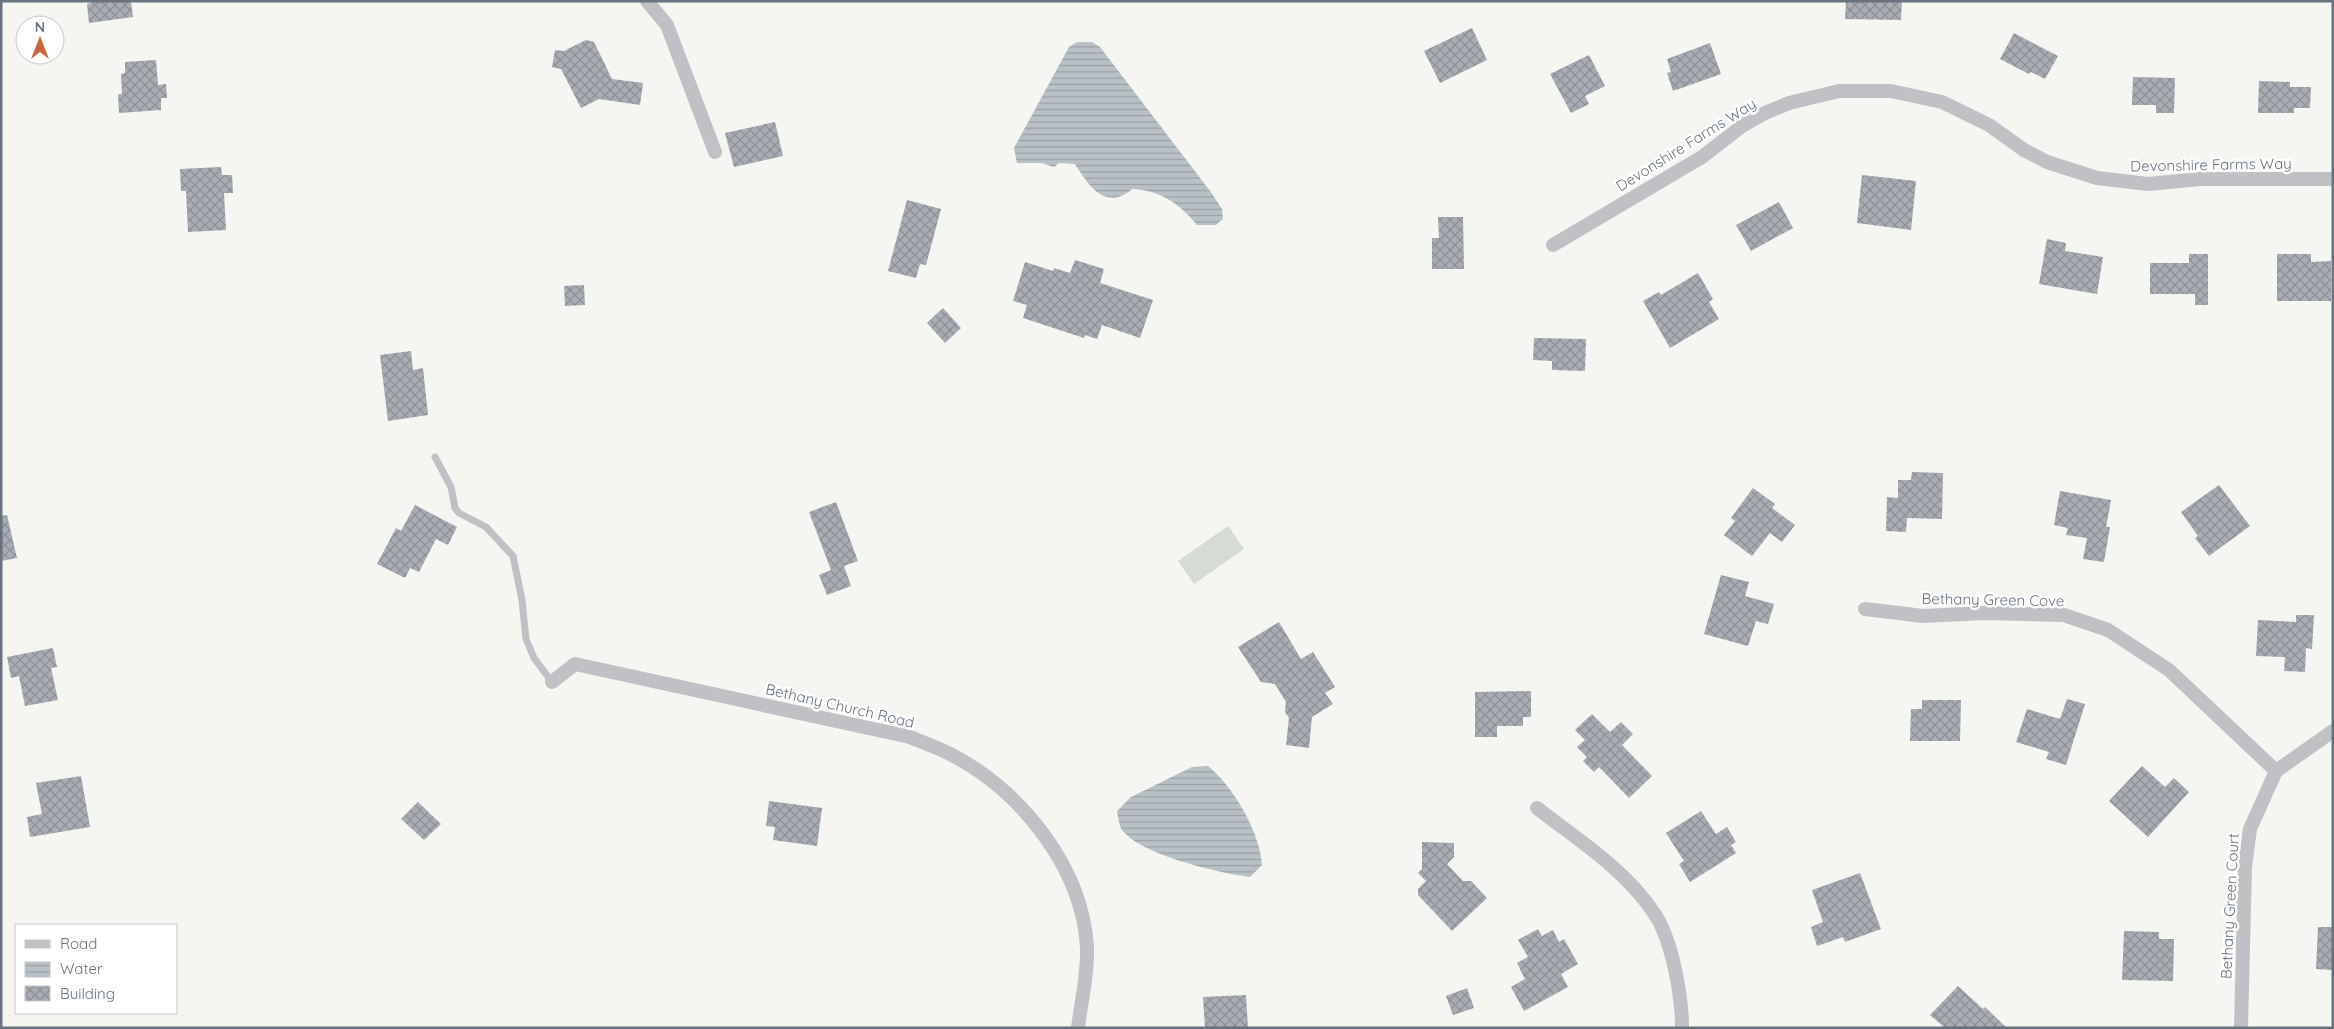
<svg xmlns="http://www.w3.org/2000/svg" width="2334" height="1029" viewBox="0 0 2334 1029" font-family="Quicksand,sans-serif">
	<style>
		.grass { fill: #d6dbd4 }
		.water { fill: url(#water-rules) }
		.building { fill: url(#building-cross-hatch) }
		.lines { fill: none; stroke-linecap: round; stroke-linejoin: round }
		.service { stroke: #bfc1c5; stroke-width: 7 }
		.minor { stroke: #bfc1c5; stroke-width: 14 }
		.labels { text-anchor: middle; stroke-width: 5; stroke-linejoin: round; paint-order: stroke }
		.street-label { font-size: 15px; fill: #68737f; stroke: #fff }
	</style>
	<defs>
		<pattern id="water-rules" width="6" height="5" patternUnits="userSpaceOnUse" patternTransform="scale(1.25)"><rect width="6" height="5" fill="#b8c1c5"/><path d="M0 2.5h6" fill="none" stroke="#99a1a5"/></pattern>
		<pattern id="building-cross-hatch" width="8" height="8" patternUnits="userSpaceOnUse" patternTransform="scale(1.25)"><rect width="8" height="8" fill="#a8adb3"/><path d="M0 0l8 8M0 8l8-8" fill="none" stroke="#8d9197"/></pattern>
	</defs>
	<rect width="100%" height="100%" fill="#f5f5f2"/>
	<path class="grass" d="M1228 526 1244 549 1194 584 1178 561Z"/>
	<g class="water">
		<path d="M1077 42H1092L1100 47 1210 191 1222 209 1223 219 1216 225H1197C1180 204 1160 190 1132 189 1106 212 1088 185 1075 164L1059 163 1054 167 1042 163H1017L1014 148 1069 47Z"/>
		<path d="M1208 766C1233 786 1260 832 1262 865L1250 877C1219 873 1141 855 1122 830 1119 825 1118 817 1117 811L1131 797 1192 767Z"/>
	</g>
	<g class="building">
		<path d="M96 1H131L133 17 89 23 87 4Z"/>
		<path d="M1846 1H1902L1901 20 1845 19Z"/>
		<path d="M1472 28 1487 60 1440 83 1424 51Z"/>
		<path d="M2014 33 2058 56 2045 79 2031 72 2029 74 2000 59Z"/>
		<path d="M586 40 594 42 612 79 643 83 640 105 599 99 581 108 561 69 552 67 555 50 564 51Z"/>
		<path d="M1710 43 1721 74 1673 91 1667 73 1671 72 1667 59Z"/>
		<path d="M1589 55 1605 86 1585 96 1589 104 1571 113 1550 74Z"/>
		<path d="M156 60 158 85 166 84 167 98H161V110L119 113 118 94H122L121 74 125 73V62Z"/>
		<path d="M2133 77 2175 78 2174 113H2156V105H2132Z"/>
		<path d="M2259 81 2290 82V87H2311L2310 108H2294V113H2258Z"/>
		<path d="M775 122 783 156 734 167 725 133Z"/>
		<path d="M221 167 222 175H232L233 193H224L226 230 188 232 186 191H181L180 169Z"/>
		<path d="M1862 175 1916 181 1911 230 1857 223Z"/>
		<path d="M907 200 941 209 926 265 920 264 916 278 888 271Z"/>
		<path d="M1779 202 1793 228 1751 251 1736 225Z"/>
		<path d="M1438 217H1463L1464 269H1432V238H1439Z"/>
		<path d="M2047 239 2066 243 2065 251 2103 257 2097 294 2039 284Z"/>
		<path d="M2189 254H2208V305H2195V294H2150V263H2189Z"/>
		<path d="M2277 254H2311V262L2331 261V301H2277Z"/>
		<path d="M1075 260 1104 269 1100 283 1153 300 1140 338 1102 325 1097 339 1085 335 1084 338 1023 318 1027 305 1013 301 1025 262 1053 271 1054 268 1070 273Z"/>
		<path d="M1698 273 1713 299 1709 302 1719 319 1670 348 1643 301 1659 292 1661 295Z"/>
		<path d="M584 285 585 305 565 306 564 286Z"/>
		<path d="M943 308 961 328 945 343 927 323Z"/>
		<path d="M1534 338 1586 339 1585 371 1552 370V361L1533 360Z"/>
		<path d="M411 351 413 370 423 368 428 415 388 421 380 355Z"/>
		<path d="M1912 472 1943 473 1942 519 1907 518 1906 532 1886 531 1887 497 1898 498V480H1911Z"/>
		<path d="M2219 485 2250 526 2209 556 2195 538 2198 536 2181 512Z"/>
		<path d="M1753 488 1775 504 1772 508 1795 525 1782 542 1770 533 1752 556 1724 535 1735 521 1731 518Z"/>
		<path d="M2060 491 2111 500 2106 527H2110L2104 562 2083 559 2087 538 2066 535 2068 528 2054 525Z"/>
		<path d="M836 502 858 561 844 566 851 586 827 595 819 575 831 570 809 512Z"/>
		<path d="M415 505 457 527 448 545 436 539 419 572 410 568 405 578 377 564 396 528 401 531Z"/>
		<path d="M7 515 17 558 1 561V516Z"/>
		<path d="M1721 575 1749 582 1745 596 1774 604 1768 624 1756 621 1748 646 1704 634Z"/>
		<path d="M2296 615H2314L2312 649 2306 648 2305 672 2284 671 2285 657 2256 656 2258 620 2296 622Z"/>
		<path d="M1279 622 1301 659 1313 652 1335 687 1325 693 1333 704 1312 717 1309 748 1286 745 1289 718 1285 712 1286 702 1275 684 1261 682 1238 647Z"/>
		<path d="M53 648 57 667 51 668 58 700 25 706 19 676 11 678 7 657Z"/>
		<path d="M1531 691V717H1523V726H1497V737H1475V692Z"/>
		<path d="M2067 699 2085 704 2066 765 2046 759 2049 752 2016 742 2027 709 2060 719Z"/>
		<path d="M1922 700H1961L1960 741H1910L1911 709H1922Z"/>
		<path d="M1592 714 1610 732 1621 722 1633 734 1622 745 1652 776 1629 798 1599 767 1594 772 1583 761 1587 757 1577 747 1585 740 1575 730Z"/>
		<path d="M2142 766 2165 787 2174 778 2189 792 2148 837 2109 801Z"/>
		<path d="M81 776 90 827 30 837 27 817 42 814 36 783Z"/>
		<path d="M769 801 822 808 817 846 773 840 775 827 766 826Z"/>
		<path d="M418 802 441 824 424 840 401 819Z"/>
		<path d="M1701 811 1716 834 1727 827 1736 842 1731 845 1736 853 1690 882 1679 864 1684 861 1666 833Z"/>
		<path d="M1422 842 1454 843V857L1447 864 1463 881H1471L1487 898 1452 931 1418 895V889L1426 881 1418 873 1422 869Z"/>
		<path d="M1860 873 1881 929 1845 942 1843 937 1817 946 1811 927 1823 922 1812 890Z"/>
		<path d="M2318 927H2333V970L2316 969Z"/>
		<path d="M1538 929 1542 936 1553 930 1559 942 1564 939 1578 964 1561 974 1568 987 1524 1011 1511 987 1525 979 1517 963 1528 957 1518 940Z"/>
		<path d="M2124 931 2159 932V939H2174L2173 981 2122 980Z"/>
		<path d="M1958 986 1983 1009 1985 1007 2007 1028H1945L1930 1015Z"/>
		<path d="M1467 988 1474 1008 1453 1015 1446 996Z"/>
		<path d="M1246 995 1248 1028H1205L1203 997Z"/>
	</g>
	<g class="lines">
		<path class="service" d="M435 457 451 487 455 508 459 513 486 527 513 556 522 600 526 639 534 658 552 682"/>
		<g class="minor">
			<path d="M647 1 667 25 715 152"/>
			<path d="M1553 245 1702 157 1742 126 1765 113 1789 103 1839 91H1891L1942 102 1989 125 2024 150 2047 162 2097 178 2148 184 2200 179H2333"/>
			<path d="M1865 609 1923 616 1985 613 2064 615 2108 630 2169 670 2276 771"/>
			<path d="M552 682 575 664 910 737C924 743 939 748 952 755 1021 791 1083 868 1087 948 1088 974 1081 1002 1078 1028"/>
			<path d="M1537 808C1578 840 1625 869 1654 913 1672 939 1682 996 1682 1028"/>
			<path d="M2241 1028 2245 867 2250 829 2276 771 2333 731"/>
		</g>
	</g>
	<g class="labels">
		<g class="street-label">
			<text transform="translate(1686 145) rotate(-32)" y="5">Devonshire Farms Way</text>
			<text transform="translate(2211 165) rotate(-1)" y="5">Devonshire Farms Way</text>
			<text transform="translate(1993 600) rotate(1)" y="5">Bethany Green Cove</text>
			<text transform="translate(840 706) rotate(13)" y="5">Bethany Church Road</text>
			<text transform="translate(2230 906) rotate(-87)" y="5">Bethany Green Court</text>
		</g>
	</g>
	<rect width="2334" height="1029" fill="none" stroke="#68737f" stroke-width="5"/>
	<rect x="15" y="924" width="162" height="90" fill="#ffffff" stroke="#c3c7cc"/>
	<rect x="25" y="940" width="25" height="8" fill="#bfc1c5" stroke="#c3c7cc"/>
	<text x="60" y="949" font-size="15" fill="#68737f">Road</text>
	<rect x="25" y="962" width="25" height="15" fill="url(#water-rules)" stroke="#c3c7cc"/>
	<text x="60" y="974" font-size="15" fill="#68737f">Water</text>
	<rect x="25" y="986" width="25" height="15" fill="url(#building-cross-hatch)" stroke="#c3c7cc"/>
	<text x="60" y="999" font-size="15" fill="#68737f">Building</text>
	<g transform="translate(40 40)"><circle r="24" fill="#ffffff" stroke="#c3c7cc"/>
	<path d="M0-4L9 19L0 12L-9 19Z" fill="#cd653a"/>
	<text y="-8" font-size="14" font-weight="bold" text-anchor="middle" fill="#68737f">N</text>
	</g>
</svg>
